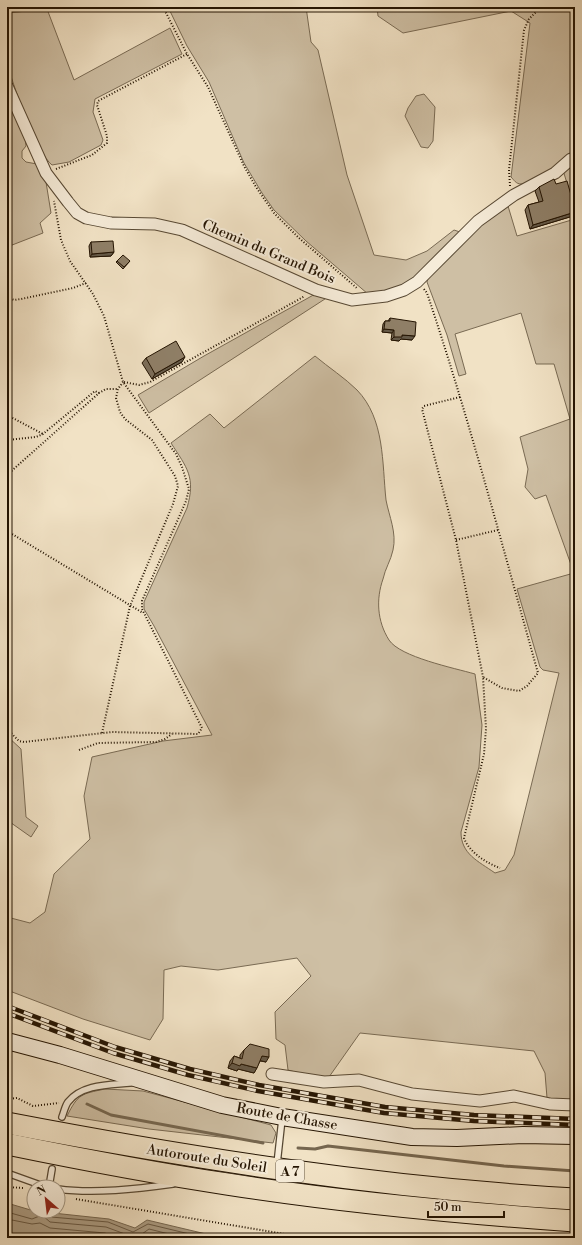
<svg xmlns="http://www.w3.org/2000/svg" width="582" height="1245" viewBox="0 0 582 1245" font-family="'Libre Bodoni',serif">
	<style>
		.green { fill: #cebfa4; stroke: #796a53 }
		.water { fill: #ab9c83; stroke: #75664f }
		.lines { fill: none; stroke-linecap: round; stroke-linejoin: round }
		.shore { stroke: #685842; stroke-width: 1 }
		.stream { stroke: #75664f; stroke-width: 3 }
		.lane-casing { stroke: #574833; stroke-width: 8 }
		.street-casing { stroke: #574833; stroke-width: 13 }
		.secondary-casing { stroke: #241402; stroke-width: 18 }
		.highway-casing { stroke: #241402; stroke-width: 23 }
		.path { stroke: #241402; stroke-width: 2; stroke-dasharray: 1 2; stroke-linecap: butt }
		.lane { stroke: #f6ecd9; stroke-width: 5.5 }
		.street { stroke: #f6ecd9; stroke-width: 11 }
		.secondary { stroke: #f6ecd9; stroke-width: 16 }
		.highway { stroke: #f1e2c5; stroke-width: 21 }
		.rail-casing { stroke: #241402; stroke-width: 4.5 }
		.rail { stroke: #f6ecd9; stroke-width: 3; stroke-dasharray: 9; stroke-linecap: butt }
		.wall { fill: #7b6d59; stroke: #241402 }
		.shaded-wall { fill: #645948; stroke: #241402 }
		.building { fill: #8f7f67; stroke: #241402 }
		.labels { text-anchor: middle; stroke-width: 4; stroke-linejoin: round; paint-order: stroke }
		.shield { fill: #f6ecd9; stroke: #635542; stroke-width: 1 }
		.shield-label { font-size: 13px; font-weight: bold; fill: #241402 }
		.street-label { font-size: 14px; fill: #241402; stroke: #f6ecd9 }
	</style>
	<rect width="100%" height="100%" fill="#f1e2c5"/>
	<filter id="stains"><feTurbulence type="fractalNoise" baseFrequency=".005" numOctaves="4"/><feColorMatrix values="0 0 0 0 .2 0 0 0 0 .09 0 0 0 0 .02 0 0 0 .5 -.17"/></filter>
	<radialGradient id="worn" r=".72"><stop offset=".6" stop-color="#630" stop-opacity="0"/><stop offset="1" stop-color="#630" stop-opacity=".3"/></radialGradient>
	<g class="green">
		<path d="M168 7H306L311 42 318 50 347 175 374 255 406 260 427 251 454 230 463 233C446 248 427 272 407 283 395 289 381 292 368 294L306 241 274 210 262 193 244 163 209 82 187 46Z"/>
		<path d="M377 7H575V153C565 161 533 185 521 184 516 184 514 180 511 177L530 23 511 11 403 33 378 16Z"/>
		<path d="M47 9 74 80 170 28 182 54 95 99 93 112 103 140 101 145 69 162 52 165C38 155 11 81 7 62 4 47 7 28 7 13Z"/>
		<path d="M424 94 435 107 433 141 428 148 421 147 405 116 408 108 416 96Z"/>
		<path d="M7 99 25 137 26 146 22 151V158L26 162 37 164 46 182 51 213 40 223 43 233 7 247Z"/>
		<path d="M575 162V210L563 170Z"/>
		<path d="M508 206 517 236 575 219V1101L564 1102 547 1098 545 1073 534 1051 360 1033 329 1077H313L288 1070 285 1045 276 1039 275 1012 311 976 297 958 218 970 181 966 164 970 163 1019 150 1040 83 1019 7 990V917L30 923 45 912 54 874 90 839 84 796 92 757 163 741 212 735 154 626 144 609V602L187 508C196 477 187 468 171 443L210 414 224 428 315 356C328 367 345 378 357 390 385 419 382 463 386 500 389 516 397 533 393 550 391 560 385 569 383 579 376 599 377 621 389 640 400 657 454 668 475 674L482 725 479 767 461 832C461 854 478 861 495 873L505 870 514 855 559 673 543 670 540 667 517 589 574 573 546 495 535 499 525 487 528 469 520 437 570 419 554 364H536L521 313 455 334 466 374 459 376 447 335 427 282 428 278 496 211Z"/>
		<path d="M317 293 328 297 149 413 138 395 204 356Z"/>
		<path d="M7 736 21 749 26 817 38 826 31 837 7 820Z"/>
		<path d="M105 1089 143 1091 271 1125 276 1133 273 1143 149 1129 67 1116C78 1094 81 1094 105 1089Z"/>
	</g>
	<path class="water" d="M7 1203 34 1211 109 1219 135 1228 147 1220 223 1238H7Z"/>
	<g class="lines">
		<g class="shore">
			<path d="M47 1211 51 1217 108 1222 133 1232 148 1224 206 1238"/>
			<path d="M7 1212 32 1219 42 1215 50 1222 106 1227 133 1237 139 1236 149 1229 185 1238"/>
			<path d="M7 1219 32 1224 40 1223 50 1228 105 1233 118 1238"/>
		</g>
		<g class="stream">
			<path d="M87 1104 111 1115 263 1143"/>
			<path d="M298 1148 315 1149 328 1146 504 1166 575 1171"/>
		</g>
		<g class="lane-casing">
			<g id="lane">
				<path d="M62 1117C64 1112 65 1106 68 1102 82 1084 110 1085 130 1083"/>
				<path d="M277 1164 282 1119"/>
				<path d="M7 1173 46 1187"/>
				<path d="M49 1187 52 1169"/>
				<path d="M58 1189C94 1194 137 1189 173 1184"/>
			</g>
		</g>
		<g class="street-casing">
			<g id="street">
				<path d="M7 86 46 173 68 202 77 213 86 218 111 223 155 224 182 230 316 290 352 300 386 296 404 290 417 282 478 221 514 195 555 173 571 159 575 158"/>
				<path d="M272 1074 324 1082 359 1080 412 1094 480 1101 514 1096 550 1104 575 1105"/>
			</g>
		</g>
		<g class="secondary-casing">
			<path id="secondary" d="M7 1041 60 1055 222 1105 282 1117 412 1137 457 1138 523 1135 575 1136"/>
		</g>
		<g class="highway-casing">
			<g id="highway">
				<path d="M7 1123C195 1159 383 1188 575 1199"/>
				<path d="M7 1144C80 1159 153 1173 227 1184 342 1202 459 1213 575 1221"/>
			</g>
		</g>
		<g class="path">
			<path d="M163 7 187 54 208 87 244 166 256 187 274 213 299 238 358 289"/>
			<path d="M56 169 92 155 107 143V136L97 105 98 101 187 54"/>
			<path d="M510 186 509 170 524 30 529 19 541 7"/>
			<path d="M424 289 427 293C469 418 502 545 538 673L527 686 519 691 502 688 483 677 486 729 484 754 464 838C469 852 486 863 500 868"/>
			<path d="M7 297 14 300 21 299 73 288 86 283"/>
			<path d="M124 382 139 385 150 382 305 296"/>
			<path d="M460 397 424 406 422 409 456 540 483 677"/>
			<path d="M7 415 43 434"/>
			<path d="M7 440 36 437 43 434 95 391 99 393"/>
			<path d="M7 475 99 393 106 389H118"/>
			<path d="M7 531 143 613"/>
			<path d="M456 540 498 530"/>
			<path d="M7 729 19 741 24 742 112 732 198 734 202 728 142 609V601L186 501 189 489 182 467 176 454 123 382 104 316 93 294 70 261 61 240 54 201"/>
			<path d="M102 733 130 606 173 504 178 486 175 476 152 440 125 419 120 412 116 398 118 389 123 382"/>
			<path d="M79 750 98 743 156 742 165 739 172 734"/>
			<path d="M7 1099 17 1098 33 1106 59 1103"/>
			<path d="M7 1187 23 1188"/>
			<path d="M76 1199 308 1238"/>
		</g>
		<use href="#lane" class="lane"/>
		<use href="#street" class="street"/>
		<use href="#secondary" class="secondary"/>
		<use href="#highway" class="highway"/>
		<g class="rail-casing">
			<g id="rail">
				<path d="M7 1006 115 1047 190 1069 259 1085 385 1107 474 1115 575 1119"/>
				<path d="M7 1013 113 1053 188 1075 258 1091 384 1113 474 1121 575 1125"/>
			</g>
		</g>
		<use href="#rail" class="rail"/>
	</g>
	<g class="wall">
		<path d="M556 184 575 209V213L573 216 530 229 525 210 528 205 539 202 535 191 539 187Z"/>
		<path d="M91 242 114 252 111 256 90 257 89 246Z"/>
		<path d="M117 261H130L123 269 116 262Z"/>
		<path d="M390 318 412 340 401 339 399 341 391 340 392 333 382 332 383 324 385 321H388Z"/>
		<path d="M146 358 182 362 152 379 142 363Z"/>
		<path d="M244 1050 266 1062 260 1061 254 1073 238 1069 237 1071 228 1068 230 1061 234 1056 240 1058V1055Z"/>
	</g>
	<g class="shaded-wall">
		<path d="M575 212 573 216 530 229 533 225Z"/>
		<path d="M114 252 111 256 90 257 92 254Z"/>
		<path d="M384 329 394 330 392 333 382 332Z"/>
		<path d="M402 335 415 336 412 340 401 339 399 341 391 340 394 337Z"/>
		<path d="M185 357 182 362 152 379 155 374Z"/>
		<path d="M262 1056 269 1057 266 1062 258 1060Z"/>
		<path d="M232 1063 241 1064 257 1068 254 1073 238 1069 237 1071 228 1068Z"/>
	</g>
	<g class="building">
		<path d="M554 179 556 184 567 181 575 209V212L533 225 528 205 543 201 539 187Z"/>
		<path d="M113 241 114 252 92 254 91 242Z"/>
		<path d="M123 255 130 261 124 267 117 261Z"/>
		<path d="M390 318 416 322 415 336 402 335V337H394V330L384 329 385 321H390Z"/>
		<path d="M176 341 185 357 155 374 146 358Z"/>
		<path d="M250 1044 269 1049V1057L262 1056 257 1068 241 1064 240 1066 232 1063 234 1056 242 1059 244 1050Z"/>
	</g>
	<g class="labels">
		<rect class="shield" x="276" y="1160" width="28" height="22" rx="3"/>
		<g class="shield-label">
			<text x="290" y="1176">A 7</text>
		</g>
		<g class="street-label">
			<text transform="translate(269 251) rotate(23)" y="5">Chemin du Grand Bois</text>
			<text transform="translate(287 1116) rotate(10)" y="5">Route de Chasse</text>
			<text transform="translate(207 1158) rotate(9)" y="5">Autoroute du Soleil</text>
		</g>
	</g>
	<rect width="582" height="1245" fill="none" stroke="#f1e2c5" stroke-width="24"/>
	<rect x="8" y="8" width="566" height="1229" fill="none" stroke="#241402" stroke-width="2"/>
	<rect x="12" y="12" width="558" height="1221" fill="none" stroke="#241402"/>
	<g transform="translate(46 1199) rotate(332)"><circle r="19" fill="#f6ecd9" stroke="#a29683"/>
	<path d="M0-3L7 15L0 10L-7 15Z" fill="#8f2418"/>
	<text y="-6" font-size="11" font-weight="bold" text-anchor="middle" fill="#241402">N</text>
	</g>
	<path d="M428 1211v6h76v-6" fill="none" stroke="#241402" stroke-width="2"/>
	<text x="434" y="1211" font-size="12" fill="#241402" stroke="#f6ecd9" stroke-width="3" paint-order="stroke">50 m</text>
	<rect width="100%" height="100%" filter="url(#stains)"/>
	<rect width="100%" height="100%" fill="url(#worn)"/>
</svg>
